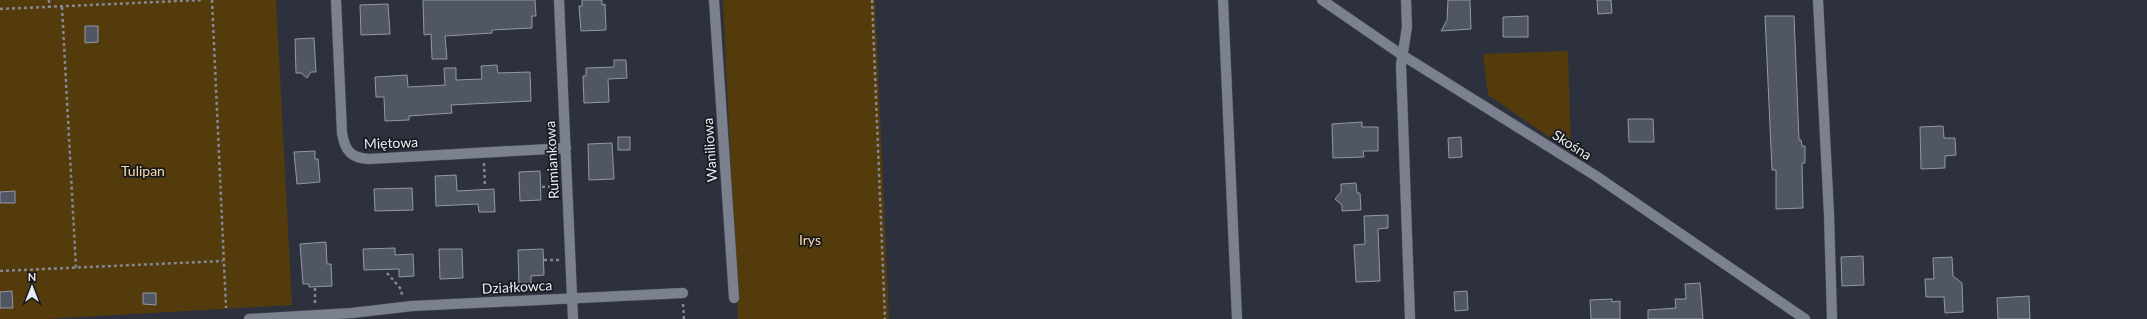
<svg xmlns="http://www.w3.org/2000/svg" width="2147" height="319" viewBox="0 0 2147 319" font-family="Lato,sans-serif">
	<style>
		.green { fill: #543b0c }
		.building { fill: #515663; stroke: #9398a7 }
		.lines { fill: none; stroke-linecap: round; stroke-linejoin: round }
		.minor-casing { stroke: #4c505a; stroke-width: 11 }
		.path { stroke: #858893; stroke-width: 2.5; stroke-dasharray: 3 3; stroke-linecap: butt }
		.minor { stroke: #7c818f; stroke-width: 10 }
		.labels { text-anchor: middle; stroke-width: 3.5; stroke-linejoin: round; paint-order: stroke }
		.street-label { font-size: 14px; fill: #e8ebf3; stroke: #17191f }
		.park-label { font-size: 14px; fill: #fddca8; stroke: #17191f }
	</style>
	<rect width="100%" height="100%" fill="#2d313d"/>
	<g class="green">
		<path d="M0 0H276L292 305 46 319H0Z"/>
		<path d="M723 0H875L889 319H738Z"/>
		<path d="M1568 51 1571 152 1488 95 1483 54Z"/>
	</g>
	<g class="building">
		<path d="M423 0H535L536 16H532V28L492 30V33L445 36 447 59H432L431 34 424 35Z"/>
		<path d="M582 0H602V5L605 4 606 30 581 31 579 6H582Z"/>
		<path d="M1448 0H1470L1471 29 1441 31 1447 20Z"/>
		<path d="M1597 0H1611L1612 13 1598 14Z"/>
		<path d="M388 4 390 34 361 35 360 5Z"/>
		<path d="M1528 16V37H1503V17Z"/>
		<path d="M1765 16H1794L1799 140H1801L1802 146H1805V163H1802L1803 208 1776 209V170H1772Z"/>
		<path d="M85 26H98V42L85 43Z"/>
		<path d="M314 38 316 72H311L307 78 301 73H296L295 39Z"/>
		<path d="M614 60H626L627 78 608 79 609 102 584 103 583 76H586V68L614 67Z"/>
		<path d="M497 65 498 73 530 72 531 101 451 105 452 113 409 116V120L385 121 384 97H376L375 77 407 75 408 87 445 85 444 68H456V80L482 79 481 66Z"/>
		<path d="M1628 119H1653L1654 142H1629Z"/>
		<path d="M1362 122V127H1378V151H1363L1364 157 1333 158 1332 124Z"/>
		<path d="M1943 126 1944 138H1955L1956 155 1945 156V168L1921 169 1920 127Z"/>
		<rect x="618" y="137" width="12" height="13"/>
		<path d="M1461 137 1462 157 1449 158 1448 138Z"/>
		<path d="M612 143 614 179 589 180 588 144Z"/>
		<path d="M315 151V159H318L320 182 297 184 294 152Z"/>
		<path d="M540 171 541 200 520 201 519 172Z"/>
		<path d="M456 175 457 191 494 189 495 212H479L478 204 436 206 435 176Z"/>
		<path d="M1356 183 1357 193H1360L1361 210 1342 211V205L1335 199 1341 192V184Z"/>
		<path d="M412 188 413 210 375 211 374 189Z"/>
		<path d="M15 191V203H0V192Z"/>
		<path d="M1388 215V228L1378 229 1380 281 1356 282 1354 245 1365 244 1364 216Z"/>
		<path d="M326 242 327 264H331L332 286 309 287V284H303L300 244Z"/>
		<path d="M395 248V255L413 254 414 276 399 277V269L364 270 363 249Z"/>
		<path d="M439 249H462L463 278 440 279Z"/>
		<path d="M543 249 544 275 531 276V286H519L518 250Z"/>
		<path d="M1863 256 1864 285 1842 286 1841 257Z"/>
		<path d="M1952 257 1953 276 1962 283 1963 312 1945 313 1944 297H1926L1925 279H1934L1933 258Z"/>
		<path d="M1700 283 1703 319H1648V310L1676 308 1675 299H1686L1685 284Z"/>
		<path d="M12 291 13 308H0V292Z"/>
		<path d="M1467 291 1468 310 1455 311 1454 292Z"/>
		<path d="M143 293H156V305L143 304Z"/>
		<path d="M2029 296 2030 319H1998L1997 298Z"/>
		<path d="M1612 299V302L1620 301V319H1591L1590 300Z"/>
	</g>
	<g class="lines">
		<g class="minor-casing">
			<g id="minor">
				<path d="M336 0 342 133C345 151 351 158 369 159L566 148"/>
				<path d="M559 0 573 319"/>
				<path d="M714 0 734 298"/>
				<path d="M1223 0 1237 319"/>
				<path d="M1322 0 1402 55 1596 176 1805 319"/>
				<path d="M1406 0 1407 27 1401 65 1410 319"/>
				<path d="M1818 0 1829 214 1832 319"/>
				<path d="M249 319 352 313 412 306 683 293"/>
			</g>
		</g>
		<g class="path">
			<path d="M49 0V8"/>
			<path d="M212 0 226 308"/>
			<path d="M872 0 885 319"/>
			<path d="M62 7 76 268"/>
			<path d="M0 9 202 0"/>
			<path d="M484 163 485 187"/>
			<path d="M542 187 556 186"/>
			<path d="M544 260H560"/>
			<path d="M0 271 223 261"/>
			<path d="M387 273 401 289 402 295"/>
			<path d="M315 288V304"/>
			<path d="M683 304 684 319"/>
		</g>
		<use href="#minor" class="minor"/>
	</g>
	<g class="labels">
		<g class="street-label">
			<text transform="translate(391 143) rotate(-2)" y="5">Miętowa</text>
			<text transform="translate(1572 145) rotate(32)" y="5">Skośna</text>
			<text transform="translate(710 150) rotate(-94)" y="5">Waniliowa</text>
			<text transform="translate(552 160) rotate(-93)" y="5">Rumiankowa</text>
			<text transform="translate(517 287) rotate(-3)" y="5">Działkowca</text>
		</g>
		<g class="park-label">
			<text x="143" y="176">Tulipan</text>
			<text x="810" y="245">Irys</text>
		</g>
	</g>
	<g transform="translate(32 287)" stroke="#17191f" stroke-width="3" paint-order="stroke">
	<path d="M0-3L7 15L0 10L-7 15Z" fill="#e8ebf3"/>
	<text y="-6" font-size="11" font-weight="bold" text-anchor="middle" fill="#e8ebf3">N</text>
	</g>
</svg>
